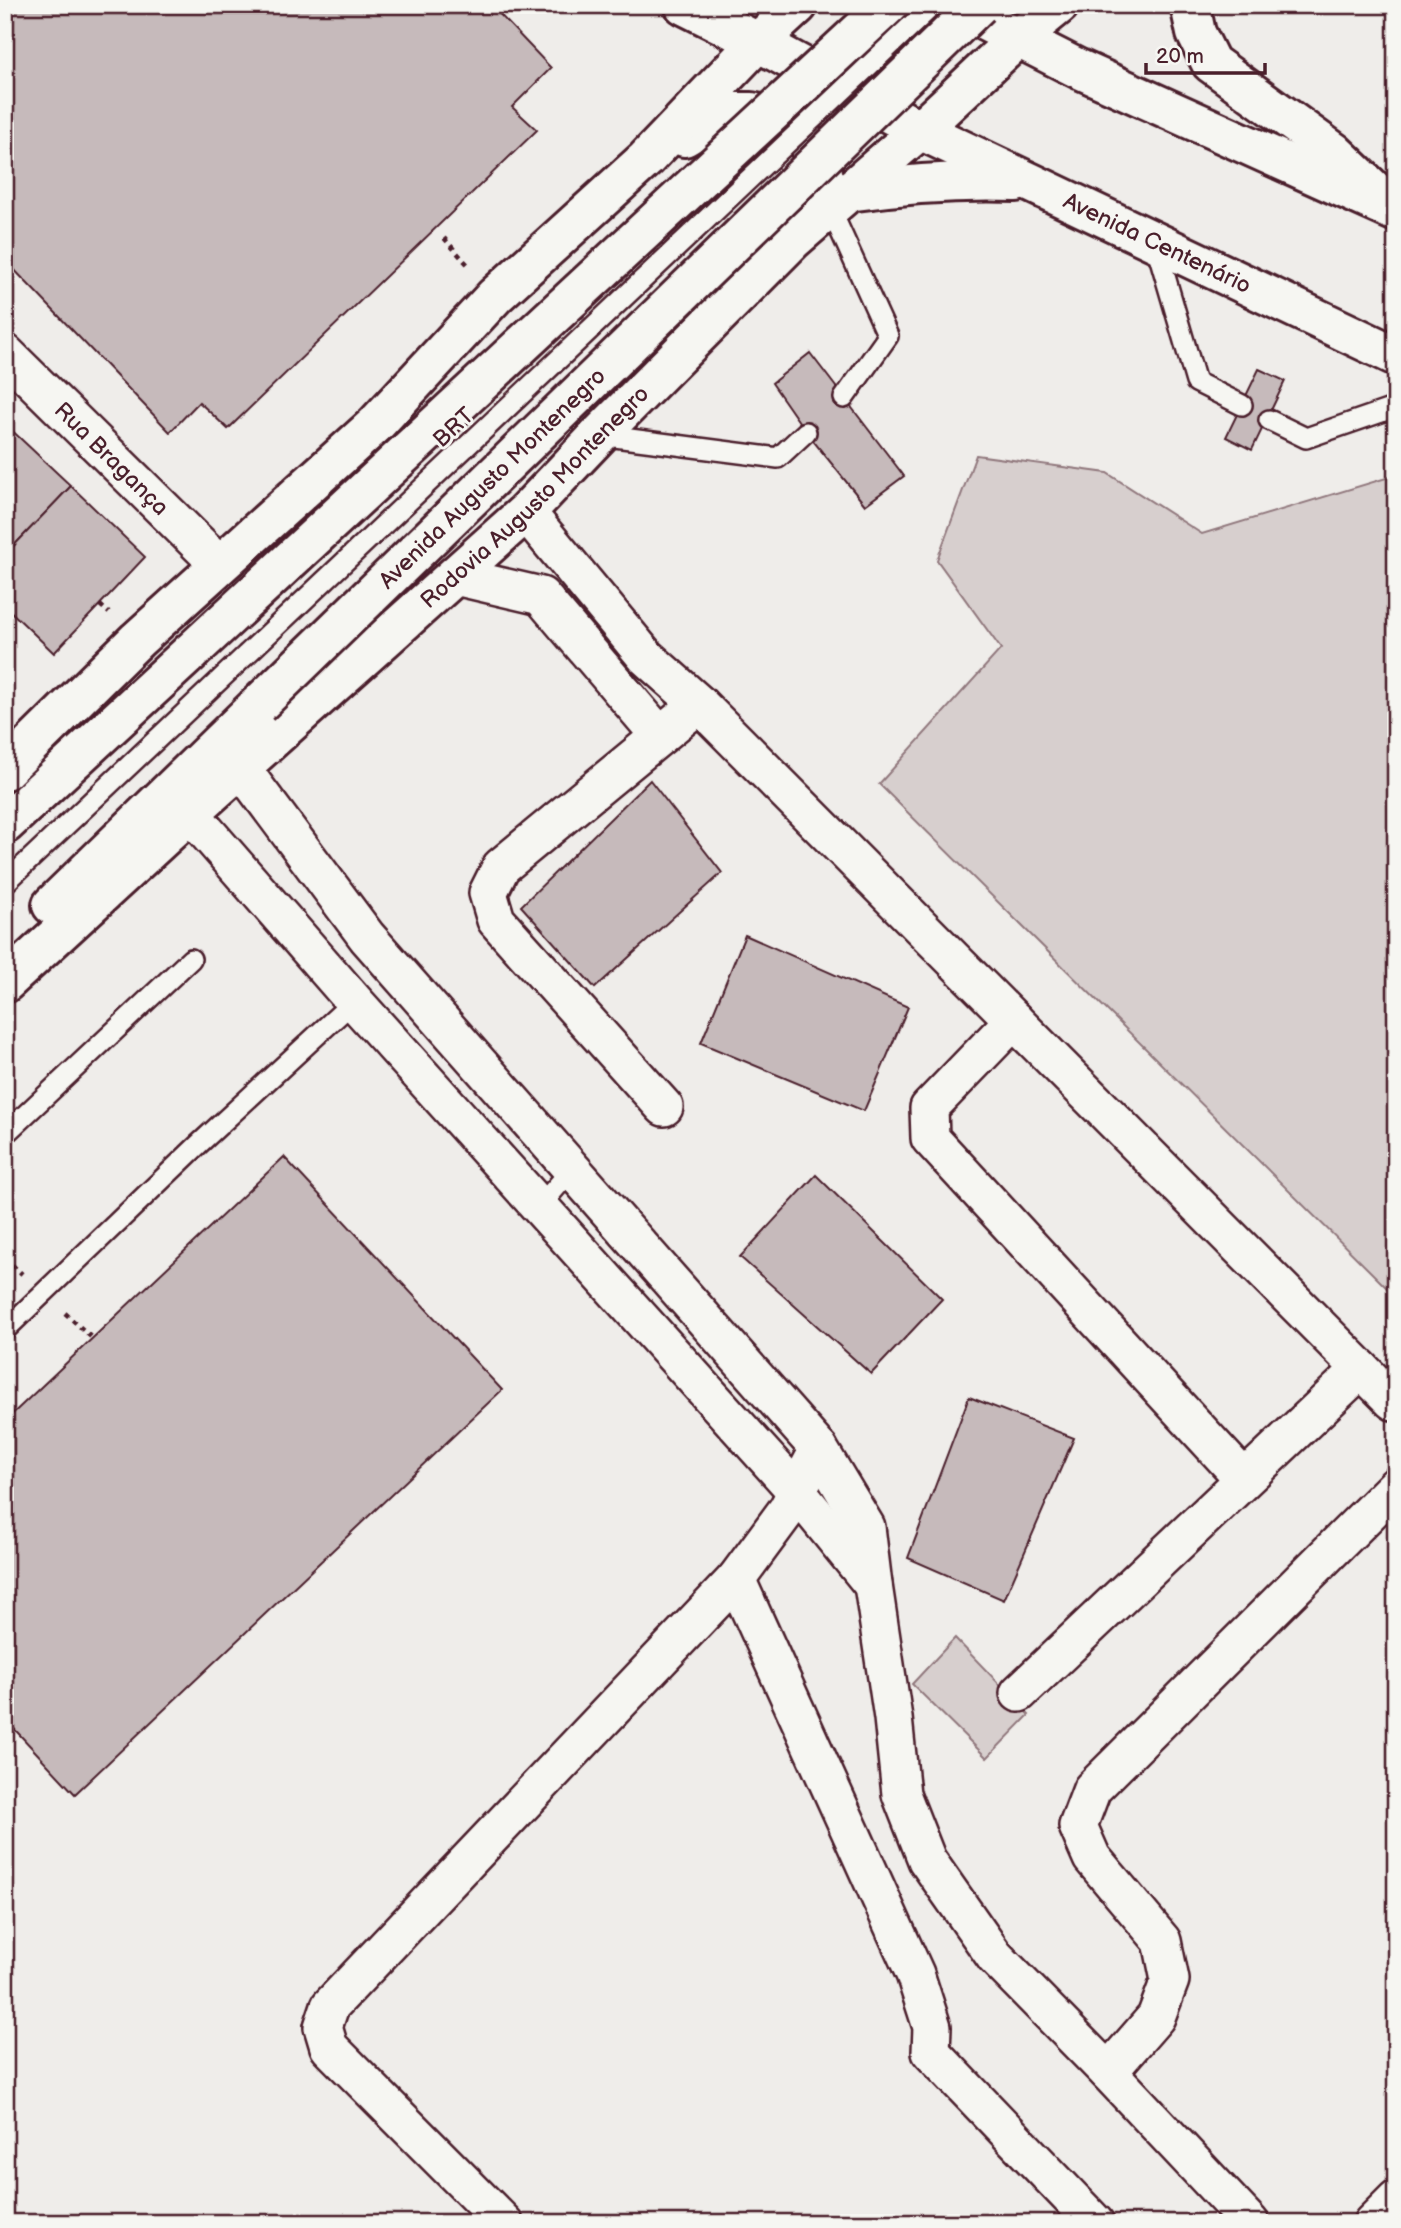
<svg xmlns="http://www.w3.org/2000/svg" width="1401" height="2228" viewBox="0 0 1401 2228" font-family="'Balsamiq Sans',sans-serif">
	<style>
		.green { fill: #d7cfce; stroke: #90777c; stroke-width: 2 }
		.building { fill: #c6babb; stroke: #4a1f2b; stroke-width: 2 }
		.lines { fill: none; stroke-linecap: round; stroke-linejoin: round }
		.lane-casing { stroke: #4a1f2b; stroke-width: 24 }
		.street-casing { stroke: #4a1f2b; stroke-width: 42 }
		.primary-casing { stroke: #4a1f2b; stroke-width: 44 }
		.path { stroke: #4a1f2b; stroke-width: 4.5; stroke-dasharray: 5 5; stroke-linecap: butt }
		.lane { stroke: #f6f6f2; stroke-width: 19 }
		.street { stroke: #f6f6f2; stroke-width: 37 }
		.primary { stroke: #f6f6f2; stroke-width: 38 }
		.lane-bridge-casing { stroke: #4a1f2b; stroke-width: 24; stroke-linecap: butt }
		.primary-bridge-casing { stroke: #4a1f2b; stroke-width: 44; stroke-linecap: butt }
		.lane-bridge { stroke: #f6f6f2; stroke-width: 19 }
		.primary-bridge { stroke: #f6f6f2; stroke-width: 38 }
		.labels { text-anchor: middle; stroke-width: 6; stroke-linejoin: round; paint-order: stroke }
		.street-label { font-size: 23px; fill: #4a1f2b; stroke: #f6f6f2 }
	</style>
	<rect width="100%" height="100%" fill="#efedea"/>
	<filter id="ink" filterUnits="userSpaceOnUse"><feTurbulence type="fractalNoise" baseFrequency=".0143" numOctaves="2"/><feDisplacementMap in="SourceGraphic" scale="14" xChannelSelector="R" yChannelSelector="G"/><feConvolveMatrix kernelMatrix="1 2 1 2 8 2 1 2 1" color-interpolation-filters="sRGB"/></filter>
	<g filter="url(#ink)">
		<g class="green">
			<path d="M976 455 1107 473 1202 534 1396 475V1297L879 784 1001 649 937 560Z"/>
			<path d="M955 1638 1029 1715 987 1758 912 1684Z"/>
		</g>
		<g class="building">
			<path d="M5 5H491L551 68 512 107 537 130 228 429 199 402 170 432 5 260Z"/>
			<path d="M810 353 904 476 865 505 806 432 772 383Z"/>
			<path d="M1259 369 1285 381 1252 450 1226 437Z"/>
			<path d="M5 424 71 486 5 555Z"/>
			<path d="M71 486 145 557 54 653 5 606V555Z"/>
			<path d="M650 780 722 873 595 988 521 906Z"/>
			<path d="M745 935 908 1007 864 1111 701 1043Z"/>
			<path d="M284 1157 502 1390 75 1794 5 1719V1421Z"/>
			<path d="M816 1175 942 1299 871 1374 740 1257Z"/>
			<path d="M969 1397 1074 1438 1004 1600 908 1558Z"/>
		</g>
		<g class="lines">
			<g class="lane-casing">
				<g id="lane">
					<path d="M830 208 888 336 844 398"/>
					<path d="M1155 242 1196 382 1242 405"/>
					<path d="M1269 420 1306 438 1396 407"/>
					<path d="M599 435 778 458 806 432"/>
					<path d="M5 883 246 655"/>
					<path d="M5 1134 191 959"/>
					<path d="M539 1207 572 1169"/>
					<path d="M5 1330 199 1144 354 1001"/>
				</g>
			</g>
			<g class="street-casing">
				<g id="street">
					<path id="s1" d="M5 353 220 565"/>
					<path d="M526 512 646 657 699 704 1393 1401"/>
					<path d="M455 576 541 596 660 736"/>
					<path d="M241 768 367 937 819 1449 866 1527 873 1585 893 1718 901 1794 927 1860 995 1957 1108 2072 1250 2223"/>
					<path d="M190 813 354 1001 798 1493 873 1585"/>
					<path d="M1014 1020 929 1108 930 1138 1244 1479"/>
					<path d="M664 1107 496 920 488 893 501 867 699 704"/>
					<path d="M736 1579 915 1974 932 2027 931 2052 1095 2223"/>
					<path d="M1019 1693 1361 1369"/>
					<path d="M1108 2072 1156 2017 1170 1980 1162 1941 1092 1858 1078 1826 1092 1789 1396 1486"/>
					<path d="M504 2223 329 2047 323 2027 330 2006 736 1579 787 1510 819 1449"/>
					<path d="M1372 2223 1396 2199"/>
				</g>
			</g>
			<g class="primary-casing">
				<g id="primary">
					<path id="s2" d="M684 5 758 42 920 130 1396 356"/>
					<path d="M953 5 1077 68 1396 212"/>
					<path d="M1190 5 1196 33 1211 63 1334 152 1377 193"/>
					<path d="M684 137 727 112H751L782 118 820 156 825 184 821 191"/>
					<path d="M847 192C904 184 959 180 1016 182"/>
					<path d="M5 770 137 640 376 424 495 296 646 159 758 42 798 5"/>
					<path d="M5 824 191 652"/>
					<path d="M52 905 258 705"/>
					<path id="s3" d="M5 983 190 813 526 512 599 435 792 241 920 130 1017 39 1059 5"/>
				</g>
			</g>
			<g class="path">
				<path d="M444 238 469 266"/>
				<path d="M100 605 109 613"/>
				<path d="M5 1258 22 1274"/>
				<path d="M65 1313 92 1338"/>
			</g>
			<use href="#lane" class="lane"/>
			<use href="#street" class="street"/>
			<use href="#primary" class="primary"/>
			<g class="lane-bridge-casing">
				<path id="lane-bridge" d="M246 655 933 5"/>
			</g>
			<g class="primary-bridge-casing">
				<g id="primary-bridge">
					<path d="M191 652 888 5"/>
					<path id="s4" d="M258 705 979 5"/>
				</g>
			</g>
			<use href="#lane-bridge" class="lane-bridge"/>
			<use href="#primary-bridge" class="primary-bridge"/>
		</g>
	</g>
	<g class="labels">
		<g class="street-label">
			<text dy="8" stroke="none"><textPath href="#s2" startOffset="530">Avenida Centenário</textPath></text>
			<text transform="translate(453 427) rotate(-43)" y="8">BRT</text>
			<text dy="8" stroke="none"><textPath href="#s1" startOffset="150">Rua Bragança</textPath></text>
			<text dy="8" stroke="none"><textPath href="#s4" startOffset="326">Avenida Augusto Montenegro</textPath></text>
			<text dy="8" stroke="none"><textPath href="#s3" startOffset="719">Rodovia Augusto Montenegro</textPath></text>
		</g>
	</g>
	<rect width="1401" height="2228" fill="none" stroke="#f6f6f2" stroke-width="28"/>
	<rect x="14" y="14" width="1373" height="2200" fill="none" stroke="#4a1f2b" stroke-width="2.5" filter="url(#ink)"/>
	<path d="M1146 63v10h119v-10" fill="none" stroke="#4a1f2b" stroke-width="3.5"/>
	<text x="1156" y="63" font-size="21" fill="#4a1f2b" stroke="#f6f6f2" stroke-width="5" paint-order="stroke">20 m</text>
</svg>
